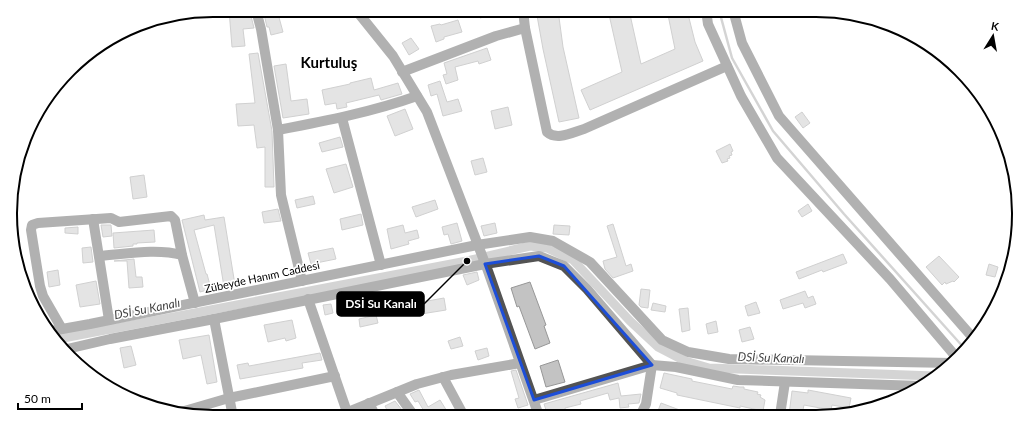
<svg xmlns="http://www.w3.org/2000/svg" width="1029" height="427" viewBox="0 0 1029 427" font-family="Lato,sans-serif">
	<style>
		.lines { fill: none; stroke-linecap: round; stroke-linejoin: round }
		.stream { stroke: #a1a1a1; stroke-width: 2.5 }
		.canal { stroke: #a1a1a1; stroke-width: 9 }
		.building { fill: #c3c3c3; stroke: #979797 }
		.minor { stroke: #535353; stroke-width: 10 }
		.marked { fill: none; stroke: #1d4ed8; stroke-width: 3; stroke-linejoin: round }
		.labels { text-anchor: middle; stroke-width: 3.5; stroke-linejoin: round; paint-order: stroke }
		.street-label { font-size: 11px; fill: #000; stroke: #fff }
		.water-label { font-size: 12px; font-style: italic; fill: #424242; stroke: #fff }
		.district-label { font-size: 15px; font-weight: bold; fill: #000; stroke: #fff }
		.rim { fill: none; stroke: #000; stroke-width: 2 }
		.leader { fill: none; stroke: #000; stroke-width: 1.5 }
		.callout-dot { fill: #000; stroke: #fff; stroke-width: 1.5 }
		.callout { fill: #000; stroke: #000; stroke-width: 1.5 }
		.callout-label { font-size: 12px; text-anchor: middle; font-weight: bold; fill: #fff }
	</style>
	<rect width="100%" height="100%" fill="#fff"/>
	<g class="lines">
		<path class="stream" d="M719 10 732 58 773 131 844 214 965 349"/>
		<path class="canal" d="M58 339 467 261 530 246 547 248 573 260 630 321 658 347 685 361 709 368 935 376"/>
	</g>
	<g class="building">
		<path d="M229 10H242V16H251L254 28 243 29 245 46 232 47Z"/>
		<path d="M263 10H277L283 32 271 35 269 27H267Z"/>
		<path d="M477 10H502L503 12 480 18Z"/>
		<path d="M536 10H558L563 47 579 118 559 122 543 49Z"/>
		<path d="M608 10H629L641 64 675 49 667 10H687L695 42 703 61 590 110 581 90 622 72Z"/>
		<path d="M458 20 462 32 444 37V39L436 42 431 26 440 24 441 25Z"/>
		<path d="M411 38 419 49 409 55 402 43Z"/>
		<path d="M487 48 491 60 479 64 478 61 455 67 458 80 446 84 443 75 447 74 444 63Z"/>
		<path d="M258 53 272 131 274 187H265V147L257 148 254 125 238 126 236 104 255 103 249 54Z"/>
		<path d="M286 64 291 101 307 99 309 114 283 118 274 66Z"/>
		<path d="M371 78 374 90 398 83 402 94 381 100 379 95 346 103 347 107 337 109 336 103 325 105 322 90 350 84V83Z"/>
		<path d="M440 81 447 102 458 99 462 111 443 116 437 94 431 96 428 85Z"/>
		<path d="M508 107 512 125 495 129 491 111Z"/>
		<path d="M405 109 413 129 395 136 387 116Z"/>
		<path d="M802 112 810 123 803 128 795 117Z"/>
		<path d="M340 137 343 147 322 152 319 143Z"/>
		<path d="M730 144 733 151 731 152 732 155 729 156 730 158 727 159 728 161 722 163 716 151Z"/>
		<path d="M483 158 487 172 475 175 471 161Z"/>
		<path d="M346 164 353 187 334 193 326 169Z"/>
		<path d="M144 175 147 197 133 199 130 177Z"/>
		<path d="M313 196 315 204 297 208 295 200Z"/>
		<path d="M435 200 438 209 416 217 412 207Z"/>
		<path d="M808 204 812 211 802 217 798 211Z"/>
		<path d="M278 209 281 221 264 223 262 212Z"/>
		<path d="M361 214 363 225 342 230 340 219Z"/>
		<path d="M204 215 205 220 224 217 235 285 224 287 214 225 194 230 206 274H207L211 289 200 292 182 220Z"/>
		<path d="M457 223 462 241 451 244 448 234 444 235 442 227Z"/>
		<path d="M495 223 497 233 484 236 481 226Z"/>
		<path d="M613 224 626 266 631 264 633 271 613 278 605 269 603 261 617 257 607 226Z"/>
		<path d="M101 225H111L112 236 103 237Z"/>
		<path d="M403 225 405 233 417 230 419 238 408 241 409 244 391 249 387 229Z"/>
		<path d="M554 225 570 226 569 235 553 234Z"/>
		<path d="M78 227V234L65 233V228Z"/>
		<path d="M154 230 155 242 137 243V244H133V246L114 248 113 233Z"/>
		<path d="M91 247 93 262 83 263 82 248Z"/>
		<path d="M333 248 336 259 311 264 308 253Z"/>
		<path d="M843 254 847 263 823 272 822 270 799 279 796 272Z"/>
		<path d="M939 256 959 277 954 282 953 281 946 284 945 282 942 285 926 267Z"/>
		<path d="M134 259 136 277H142L143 287 129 288 127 261H114Z"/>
		<path d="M989 264 998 267 995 277 986 275Z"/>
		<path d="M58 270 60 285 49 287 47 272Z"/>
		<path d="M477 272 479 280 467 285 463 275Z"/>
		<path d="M96 281 100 304 80 307 76 285Z"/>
		<path d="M530 282 546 325 544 326 550 343 535 349 519 306 517 307 511 288Z"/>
		<path d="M641 289 650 290 648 308 641 307 639 305Z"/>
		<path d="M805 291 808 298 813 296 816 304 805 308 803 303 783 309 780 300Z"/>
		<path d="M421 294 422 302 444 298 446 310 415 315 414 310 400 313 397 298Z"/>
		<path d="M756 302 760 313 748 316 745 306Z"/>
		<path d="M653 303 666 306 665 312 651 310Z"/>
		<path d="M331 304 333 313 325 315 323 305Z"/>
		<path d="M688 308 690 330 682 332 679 309Z"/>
		<path d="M376 315 378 323 360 327 359 319Z"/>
		<path d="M292 320 296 338 286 341 285 338 268 342 264 325Z"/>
		<path d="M716 321 718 332 708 334 706 324Z"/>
		<path d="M750 327 754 339 742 342 739 330Z"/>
		<path d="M209 335 217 382 207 384 201 355 183 359 179 340Z"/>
		<path d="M460 337 463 346 451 349 448 341Z"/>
		<path d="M131 346 136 365 124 368 120 348Z"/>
		<path d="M487 348 489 356 478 360 475 351Z"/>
		<path d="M320 353 322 360 302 363 303 368 240 379 237 365 248 363 249 366Z"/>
		<path d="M558 360 565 382 546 387 540 366Z"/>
		<path d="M516 370 528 405 518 408 515 399 519 398 511 371Z"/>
		<path d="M664 373 692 379V381L732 389 733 386 740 387H744V389L758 392 757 394 761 395 760 397 765 400 763 411 740 406V408L677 395V393L660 388Z"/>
		<path d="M618 383 621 396 641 394 639 403 628 404 629 407 620 408 619 398 610 400 608 393 580 401 581 404 565 408 566 416H548L544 404Z"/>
		<path d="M419 390 428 407 440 400 450 416H427L418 401 415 402 410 394Z"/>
		<path d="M808 390 851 398 849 408 832 405 831 410 804 405 802 415H789L792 391 808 393Z"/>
		<path d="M395 401 402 410 400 411 403 416H390L385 406Z"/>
		<path d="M661 403 693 415V416H656Z"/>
	</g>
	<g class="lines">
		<g class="minor">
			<path d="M256 10 261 29 278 130 281 195 302 281"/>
			<path d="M356 10 393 56 427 112 488 271 539 416"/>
			<path d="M523 10 525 28 547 132C557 141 573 132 584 129L727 66"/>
			<path d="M706 10 708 24 741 96 777 158 890 279 957 358"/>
			<path d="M733 10 742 43 779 116 974 339"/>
			<path d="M402 72 496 36 525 28"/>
			<path d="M342 118 381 265"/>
			<path d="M278 130C325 121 372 112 417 96"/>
			<path d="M93 219 109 320"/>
			<path d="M99 256C126 254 156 248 182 255L195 303"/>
			<path d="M308 299 347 412"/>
			<path d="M214 319 233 417"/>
			<path d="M62 329 43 296 40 286 31 230 32 225 38 223 111 218 119 222 171 216 175 220 182 255"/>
			<path d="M51 331 90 324 477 245 530 237 553 241 590 262 662 340 688 352 729 359 952 363"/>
			<path d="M67 349 110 339 214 319 485 264 539 256 564 266 587 289 652 365 646 404 640 416"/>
			<path d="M443 377 464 416"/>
			<path d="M397 392 414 416"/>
			<path d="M534 400 652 365 676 367 738 380 921 386"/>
			<path d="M369 403 376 417"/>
			<path d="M181 412 229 398 335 376"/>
			<path d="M780 415 785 382"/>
			<path d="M336 417 417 384 451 375 520 363"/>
		</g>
	</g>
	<path d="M0 0H1029V427H0ZM539 256 564 266 652 365 534 400 485 264Z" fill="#fff" fill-opacity=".55" fill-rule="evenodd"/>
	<path class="marked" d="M539 256 564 266 652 365 534 400 485 264Z"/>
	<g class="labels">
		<g class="street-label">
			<text transform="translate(262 277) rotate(-12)" y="4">Zübeyde Hanım Caddesi</text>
		</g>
		<g class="water-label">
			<text transform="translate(147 309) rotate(-11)" y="4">DSİ Su Kanalı</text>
			<text transform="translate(771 358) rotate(2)" y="4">DSİ Su Kanalı</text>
		</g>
		<g class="district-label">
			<text x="329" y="68">Kurtuluş</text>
		</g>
	</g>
	<path d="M0 0H1029V427H0ZM213 17H816A196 196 0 0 1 1012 213V214A196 196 0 0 1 816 410H213A196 196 0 0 1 17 214V213A196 196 0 0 1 213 17Z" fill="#fff" fill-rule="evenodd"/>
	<path class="rim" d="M213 17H816A196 196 0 0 1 1012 213V214A196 196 0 0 1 816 410H213A196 196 0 0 1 17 214V213A196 196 0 0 1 213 17Z"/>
	<path class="leader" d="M467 261L424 304"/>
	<circle class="callout-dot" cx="467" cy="261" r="4"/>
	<rect class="callout" x="337" y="292" width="87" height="24" rx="4"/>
	<g class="callout-label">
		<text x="381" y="308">DSİ Su Kanalı</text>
	</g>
	<g transform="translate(993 36) rotate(11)" stroke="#ffffff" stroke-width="3" paint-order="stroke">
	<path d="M0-3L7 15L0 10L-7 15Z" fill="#000000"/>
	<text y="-6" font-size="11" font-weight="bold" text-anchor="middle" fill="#000000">K</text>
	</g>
	<path d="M18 403v6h64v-6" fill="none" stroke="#000000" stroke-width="2"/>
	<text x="24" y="403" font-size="12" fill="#000000" stroke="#ffffff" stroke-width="3" paint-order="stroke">50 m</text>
</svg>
